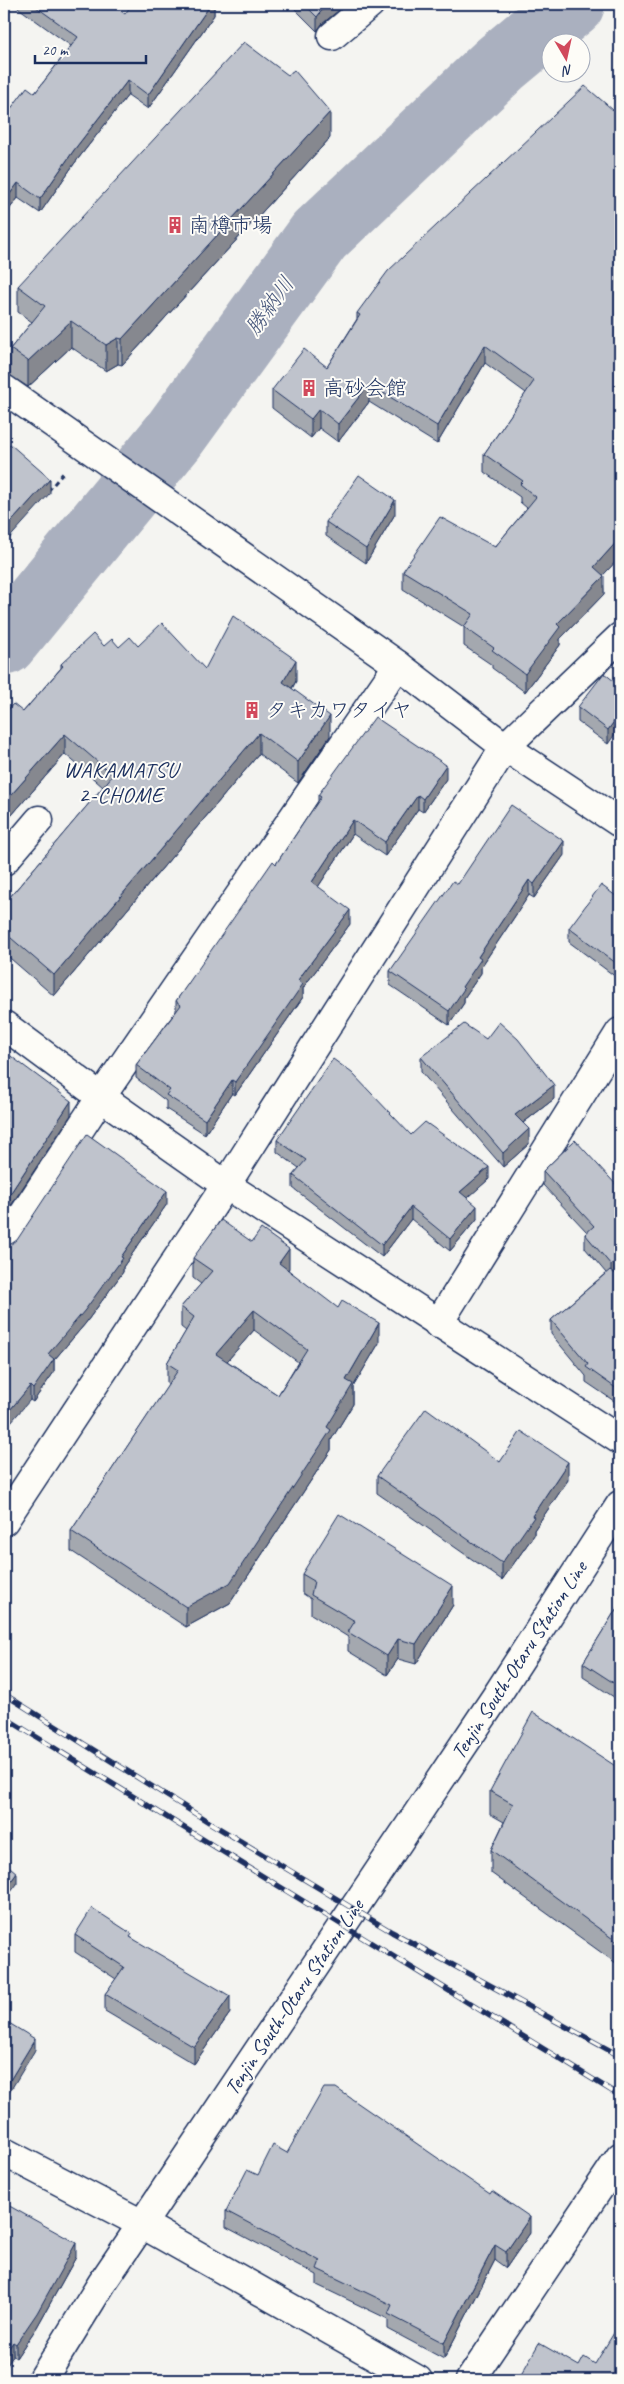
<svg xmlns="http://www.w3.org/2000/svg" width="624" height="2384" viewBox="0 0 624 2384" font-family="Caveat,'Klee One',sans-serif">
	<style>
		.lines { fill: none; stroke-linecap: round; stroke-linejoin: round }
		.river { stroke: #aab0bf; stroke-width: 66 }
		.minor-casing { stroke: #1b2f5e; stroke-width: 31 }
		.major-casing { stroke: #1b2f5e; stroke-width: 31 }
		.path { stroke: #1b2f5e; stroke-width: 3; stroke-dasharray: 5 4; stroke-linecap: butt }
		.minor { stroke: #fdfcf7; stroke-width: 28 }
		.major { stroke: #fdfcf7; stroke-width: 28 }
		.rail-casing { stroke: #1b2f5e; stroke-width: 5.5 }
		.rail { stroke: #fdfcf7; stroke-width: 4; stroke-dasharray: 11; stroke-linecap: butt }
		.wall { fill: #a4a8af; stroke: #1b2f5e; fill-rule: evenodd }
		.shaded-wall { fill: #86888f; stroke: #1b2f5e }
		.building { fill: #bfc3cc; stroke: #1b2f5e; fill-rule: evenodd }
		.labels { text-anchor: middle; stroke-width: 4; stroke-linejoin: round; paint-order: stroke }
		.poi-label { font-size: 21px; fill: #1b2f5e; stroke: #fdfcf7; text-anchor: start }
		.street-label { font-size: 21px; fill: #1b2f5e; stroke: #fdfcf7 }
		.water-label { font-size: 22px; font-style: italic; fill: #46567b; stroke: #fdfcf7 }
		.neighbourhood-label { font-size: 22px; letter-spacing: 1px; fill: #1b2f5e; stroke: #fdfcf7 }
	</style>
	<rect width="100%" height="100%" fill="#f4f4f1"/>
	<filter id="ink" filterUnits="userSpaceOnUse"><feTurbulence type="fractalNoise" baseFrequency=".02" numOctaves="2"/><feDisplacementMap in="SourceGraphic" scale="10" xChannelSelector="R" yChannelSelector="G"/><feConvolveMatrix kernelMatrix="1 2 1 2 8 2 1 2 1" color-interpolation-filters="sRGB"/></filter>
	<g filter="url(#ink)">
		<g class="lines">
			<path class="river" d="M4 643 173 437 319 236 500 64 572 4"/>
			<g class="minor-casing">
				<g id="minor">
					<path d="M332 36 370 4"/>
					<path d="M4 389 398 665 505 747 620 823"/>
					<path d="M4 861 39 820"/>
					<path d="M4 1025 101 1097 226 1185 620 1440"/>
					<path d="M4 1244 101 1097 398 665"/>
					<path d="M438 1324 620 1032"/>
					<path d="M4 1521 226 1185 505 747 620 637"/>
					<path d="M4 2152 142 2224 102 2283 42 2380"/>
					<path d="M470 2380 620 2157"/>
				</g>
			</g>
			<g class="major-casing">
				<path id="major" d="M418 2380 142 2224 495 1698 620 1505"/>
			</g>
			<path class="path" d="M48 491 65 471"/>
			<use href="#minor" class="minor"/>
			<use href="#major" class="major"/>
			<g class="rail-casing">
				<g id="rail">
					<path d="M4 1694 212 1824 392 1932 620 2056"/>
					<path d="M4 1717 620 2096"/>
				</g>
			</g>
			<use href="#rail" class="rail"/>
		</g>
		<g class="wall">
			<path d="M13 4H112L125 14 214 4V15L148 109 128 95 74 164 40 213 18 198 4 216V118L35 93 71 46Z"/>
			<path d="M290 4H344V6L322 24 317 31Z"/>
			<path d="M620 116V557L603 575 604 594 560 639V645L525 692 492 668V665L464 646V627L403 589V571L495 547 527 508 520 502V497L484 472V454L526 393 485 363 437 444 369 402 338 442 319 428 311 438 272 408V390L327 367 357 319V313Z"/>
			<path d="M330 138 122 365 118 364 106 371 71 347 28 387 10 375V349L32 322 18 312V286Z"/>
			<path d="M395 514 366 563 326 536V522Z"/>
			<path d="M104 646 119 647 138 646 205 669 296 681 292 689 330 736 298 783 259 754 54 996 4 953V904L103 787 65 754 4 824V714L23 712 61 668V664Z"/>
			<path d="M620 686 608 744 578 722V707Z"/>
			<path d="M446 779 423 812 418 809 385 856 353 834 318 887 350 924 303 988V997L235 1095 232 1093 205 1134 166 1109V1101L136 1078V1065L176 1011V1001L276 864 318 801V795Z"/>
			<path d="M564 855 534 898 529 895 481 967V973L464 998V1003L449 1025 390 985V971L458 884Z"/>
			<path d="M620 899V980L569 942V928Z"/>
			<path d="M4 1051 71 1115 4 1216Z"/>
			<path d="M421 1057 554 1099 523 1123 529 1144 503 1167 421 1072Z"/>
			<path d="M411 1135 489 1179 467 1198 477 1219 450 1251 411 1219 382 1257 293 1188V1175L299 1168 277 1152V1140Z"/>
			<path d="M575 1140 620 1272 617 1275 620 1277V1405L586 1382V1376L551 1334V1320L606 1273 585 1248V1234L587 1232 543 1185V1171Z"/>
			<path d="M167 1204 123 1267V1272L85 1324 54 1360V1372L33 1402 30 1400 4 1246Z"/>
			<path d="M193 1258 289 1268 288 1270 379 1343 353 1387V1404L331 1440V1450L230 1603 186 1627 71 1551V1531L169 1384 167 1383V1363L186 1331 181 1327V1307L201 1284 193 1278ZM254 1330 298 1362 278 1395 227 1361Z"/>
			<path d="M500 1462 568 1480 534 1530V1535L502 1580 377 1493V1476Z"/>
			<path d="M302 1574 453 1605 416 1664 398 1659 387 1675 348 1651V1637L311 1614V1599L302 1593Z"/>
			<path d="M620 1603V1701L583 1677V1663Z"/>
			<path d="M620 1769V1966L491 1873V1850L504 1822 490 1814V1791Z"/>
			<path d="M75 1935 132 1938 230 2013 194 2064 105 2011V1994L116 1979 75 1952Z"/>
			<path d="M287 2153 530 2233 506 2268 495 2260 444 2359 388 2329V2319L317 2285V2275L226 2227V2211Z"/>
			<path d="M4 2203 76 2257 37 2327 16 2358 13 2356Z"/>
		</g>
		<g class="shaded-wall">
			<path d="M211 4H214V15L148 109V95Z"/>
			<path d="M329 4H344V6L322 24 317 31V17L322 10Z"/>
			<path d="M128 80V95L74 164 40 213V199L74 150Z"/>
			<path d="M330 112V138L122 365V339Z"/>
			<path d="M18 183V198L4 216V202Z"/>
			<path d="M71 321V347L28 387V361Z"/>
			<path d="M118 338V364L106 371V345Z"/>
			<path d="M485 345V363L437 444V426Z"/>
			<path d="M369 384V402L338 442V424Z"/>
			<path d="M319 409V428L311 438V419Z"/>
			<path d="M50 479V493L4 544V530Z"/>
			<path d="M395 500V514L366 563V549Z"/>
			<path d="M620 538V557L594 585V567Z"/>
			<path d="M604 576V594L560 639V645L525 692V674L557 624Z"/>
			<path d="M296 660V681L283 703V682Z"/>
			<path d="M620 713V727L608 744V730Z"/>
			<path d="M330 716V736L298 783V762Z"/>
			<path d="M259 733V754L54 996V975Z"/>
			<path d="M65 734V754L4 824V803Z"/>
			<path d="M446 765V779L423 812V799Z"/>
			<path d="M418 795V809L385 856V842Z"/>
			<path d="M353 820V834L312 896V882Z"/>
			<path d="M564 841V855L534 898V884Z"/>
			<path d="M529 880V895L481 967V973L464 998V1003L449 1025V1011L462 987 478 957Z"/>
			<path d="M350 910V924L303 988V997L235 1095V1082L298 980Z"/>
			<path d="M232 1080V1093L205 1134V1120Z"/>
			<path d="M554 1085V1099L515 1129V1115Z"/>
			<path d="M71 1101V1115L4 1216V1203Z"/>
			<path d="M529 1129V1144L503 1167V1153Z"/>
			<path d="M489 1167V1179L460 1205V1192Z"/>
			<path d="M167 1191V1204L123 1267V1272L85 1324 54 1360V1372L33 1402V1389L48 1354 121 1257Z"/>
			<path d="M477 1206V1219L450 1251V1239Z"/>
			<path d="M411 1207V1219L382 1257V1245Z"/>
			<path d="M289 1249V1268L279 1283V1263Z"/>
			<path d="M620 1258V1272L611 1280V1265Z"/>
			<path d="M254 1310V1330L216 1374V1354Z"/>
			<path d="M379 1323V1343L353 1387V1404L331 1440V1450L230 1603 186 1627V1607L327 1427 346 1380Z"/>
			<path d="M30 1386V1400L4 1430V1417Z"/>
			<path d="M568 1462V1480L534 1530V1535L502 1580V1563L532 1516Z"/>
			<path d="M453 1586V1605L416 1664V1644Z"/>
			<path d="M398 1639V1659L387 1675V1656Z"/>
			<path d="M17 1873V1884L4 1901V1891Z"/>
			<path d="M230 1996V2013L194 2064V2047Z"/>
			<path d="M35 2039V2050L4 2101V2090Z"/>
			<path d="M530 2217V2233L506 2268V2252Z"/>
			<path d="M76 2243V2257L37 2327 16 2358V2344Z"/>
			<path d="M495 2245V2260L444 2359V2343Z"/>
			<path d="M13 2342V2356L4 2370V2355Z"/>
		</g>
		<g class="building">
			<path d="M32 4H112L125 14 132 4H211L148 95 128 80 74 150 40 199 18 183 4 202V118L27 87 35 93 78 37Z"/>
			<path d="M304 4H329L322 10 317 17Z"/>
			<path d="M244 42 288 75 294 70 330 112 122 339 118 338 106 345 71 321 28 361 10 349 45 306 18 286Z"/>
			<path d="M585 86 620 116V538L594 567 604 576 557 624 560 627 525 674 492 650 494 648 464 627 473 614 403 571 440 517 495 547 536 497 520 484 523 481 484 454 534 381 485 345 437 426 369 384 338 424 319 409 311 419 272 390 304 349 327 367 360 315 357 313 388 271Z"/>
			<path d="M10 444 50 479 4 530V451Z"/>
			<path d="M359 475 395 500 366 549 326 522Z"/>
			<path d="M233 616 296 660 283 682 330 716 298 762 259 733 54 975 4 932V904L113 775 65 734 4 803V714L13 704 23 712 63 666 61 664 93 634 104 646 112 639 119 647 130 637 138 646 162 623 205 669Z"/>
			<path d="M604 673 620 686V713L608 730 578 707Z"/>
			<path d="M375 717 446 765 423 799 418 795 385 842 353 820 312 882 350 910 298 980 303 984 235 1082 232 1080 205 1120 166 1095 170 1090 136 1065 181 1005 176 1001 273 861 276 864 321 797 318 795Z"/>
			<path d="M511 805 564 841 534 884 529 880 478 957 481 959 462 987 464 989 449 1011 390 971 453 881 458 884Z"/>
			<path d="M601 885 620 899V966L569 928Z"/>
			<path d="M499 1022 518 1039 554 1085 515 1115 529 1129 503 1153 421 1057 464 1024 486 1039Z"/>
			<path d="M4 1051 71 1101 4 1203V1145L8 1140 4 1137Z"/>
			<path d="M333 1059 352 1073 411 1135 425 1122 489 1167 460 1192 477 1206 450 1239 411 1207 382 1245 293 1175 306 1160 277 1140Z"/>
			<path d="M87 1134 167 1191 121 1257 123 1258 85 1310 48 1354 54 1359 33 1389 30 1386 4 1417V1246L11 1244 17 1240Z"/>
			<path d="M575 1140 620 1189V1258L611 1265 585 1234 594 1226 543 1171Z"/>
			<path d="M221 1220 252 1242 261 1229 289 1249 279 1263 338 1308 342 1301 379 1323 346 1380 353 1384 327 1427 331 1430 230 1583 186 1607 71 1531 178 1370 167 1363 194 1317 181 1307 212 1271 193 1258ZM254 1310 307 1349 278 1395 216 1354Z"/>
			<path d="M610 1270 620 1277V1391L586 1367 588 1364 551 1320Z"/>
			<path d="M426 1408 500 1462 521 1431 568 1462 532 1516 534 1517 502 1563 377 1476Z"/>
			<path d="M339 1514 453 1586 416 1644 398 1639 387 1656 348 1632 355 1621 311 1595 314 1581 302 1574Z"/>
			<path d="M620 1603V1687L583 1663Z"/>
			<path d="M533 1712 620 1769V1944L491 1850 513 1804 490 1791Z"/>
			<path d="M4 1862 17 1873 4 1891Z"/>
			<path d="M92 1908 132 1934 130 1937 230 1996 194 2047 105 1994 124 1967 75 1935Z"/>
			<path d="M4 2020 35 2039 4 2090Z"/>
			<path d="M324 2088H336L490 2194 492 2191 530 2217 506 2252 495 2245 444 2343 388 2314 392 2305 317 2269 320 2261 226 2211 247 2170 258 2175 273 2145 287 2153Z"/>
			<path d="M4 2203 76 2243 37 2313 16 2344 13 2342 4 2355Z"/>
			<path d="M620 2323V2380H518L539 2343 579 2366 584 2357 595 2364Z"/>
		</g>
	</g>
	<defs>
		<g id="building-bare" transform="scale(1.35)"><path d="M-4-6H4V6H1V3H-1V6H-4ZM-2.5-4.3h1.7v1.8h-1.7ZM.8-4.3h1.7v1.8H.8ZM-2.5-1h1.7V.8h-1.7ZM.8-1h1.7V.8H.8Z" fill="#d1495b" stroke="#fdfcf7" stroke-width="2.5" paint-order="stroke"/></g>
	</defs>
	<g fill-rule="evenodd">
		<use href="#building-bare" x="175" y="225"/>
		<use href="#building-bare" x="309" y="388"/>
		<use href="#building-bare" x="252" y="710"/>
	</g>
	<g class="labels">
		<g class="poi-label">
			<text x="189" y="232">南樽市場</text>
			<text x="323" y="395">高砂会館</text>
			<text x="266" y="717">タキカワタイヤ</text>
		</g>
		<g class="street-label">
			<text transform="translate(519 1660) rotate(-57)" y="7">Tenjin South-Otaru Station Line</text>
			<text transform="translate(294 1997) rotate(-56)" y="7">Tenjin South-Otaru Station Line</text>
		</g>
		<g class="water-label">
			<text transform="translate(269 305) rotate(-54)" y="8">勝納川</text>
		</g>
		<g class="neighbourhood-label">
			<text x="121" y="777">WAKAMATSU<tspan x="121" dy="25">2-CHOME</tspan></text>
		</g>
	</g>
	<rect width="624" height="2384" fill="none" stroke="#fdfcf7" stroke-width="20"/>
	<rect x="10" y="10" width="604" height="2364" fill="none" stroke="#1b2f5e" stroke-width="2" filter="url(#ink)"/>
	<g transform="translate(566 58) rotate(171)"><circle r="24" fill="#fdfcf7" stroke="#a3aaba"/>
	<path d="M0-4L9 19L0 12L-9 19Z" fill="#d1495b"/>
	<text y="-8" font-size="14" font-weight="bold" text-anchor="middle" fill="#1b2f5e">N</text>
	</g>
	<path d="M35 55v8h111v-8" fill="none" stroke="#1b2f5e" stroke-width="2.5"/>
	<text x="42" y="55" font-size="15" fill="#1b2f5e" stroke="#fdfcf7" stroke-width="4" paint-order="stroke">20 m</text>
</svg>
